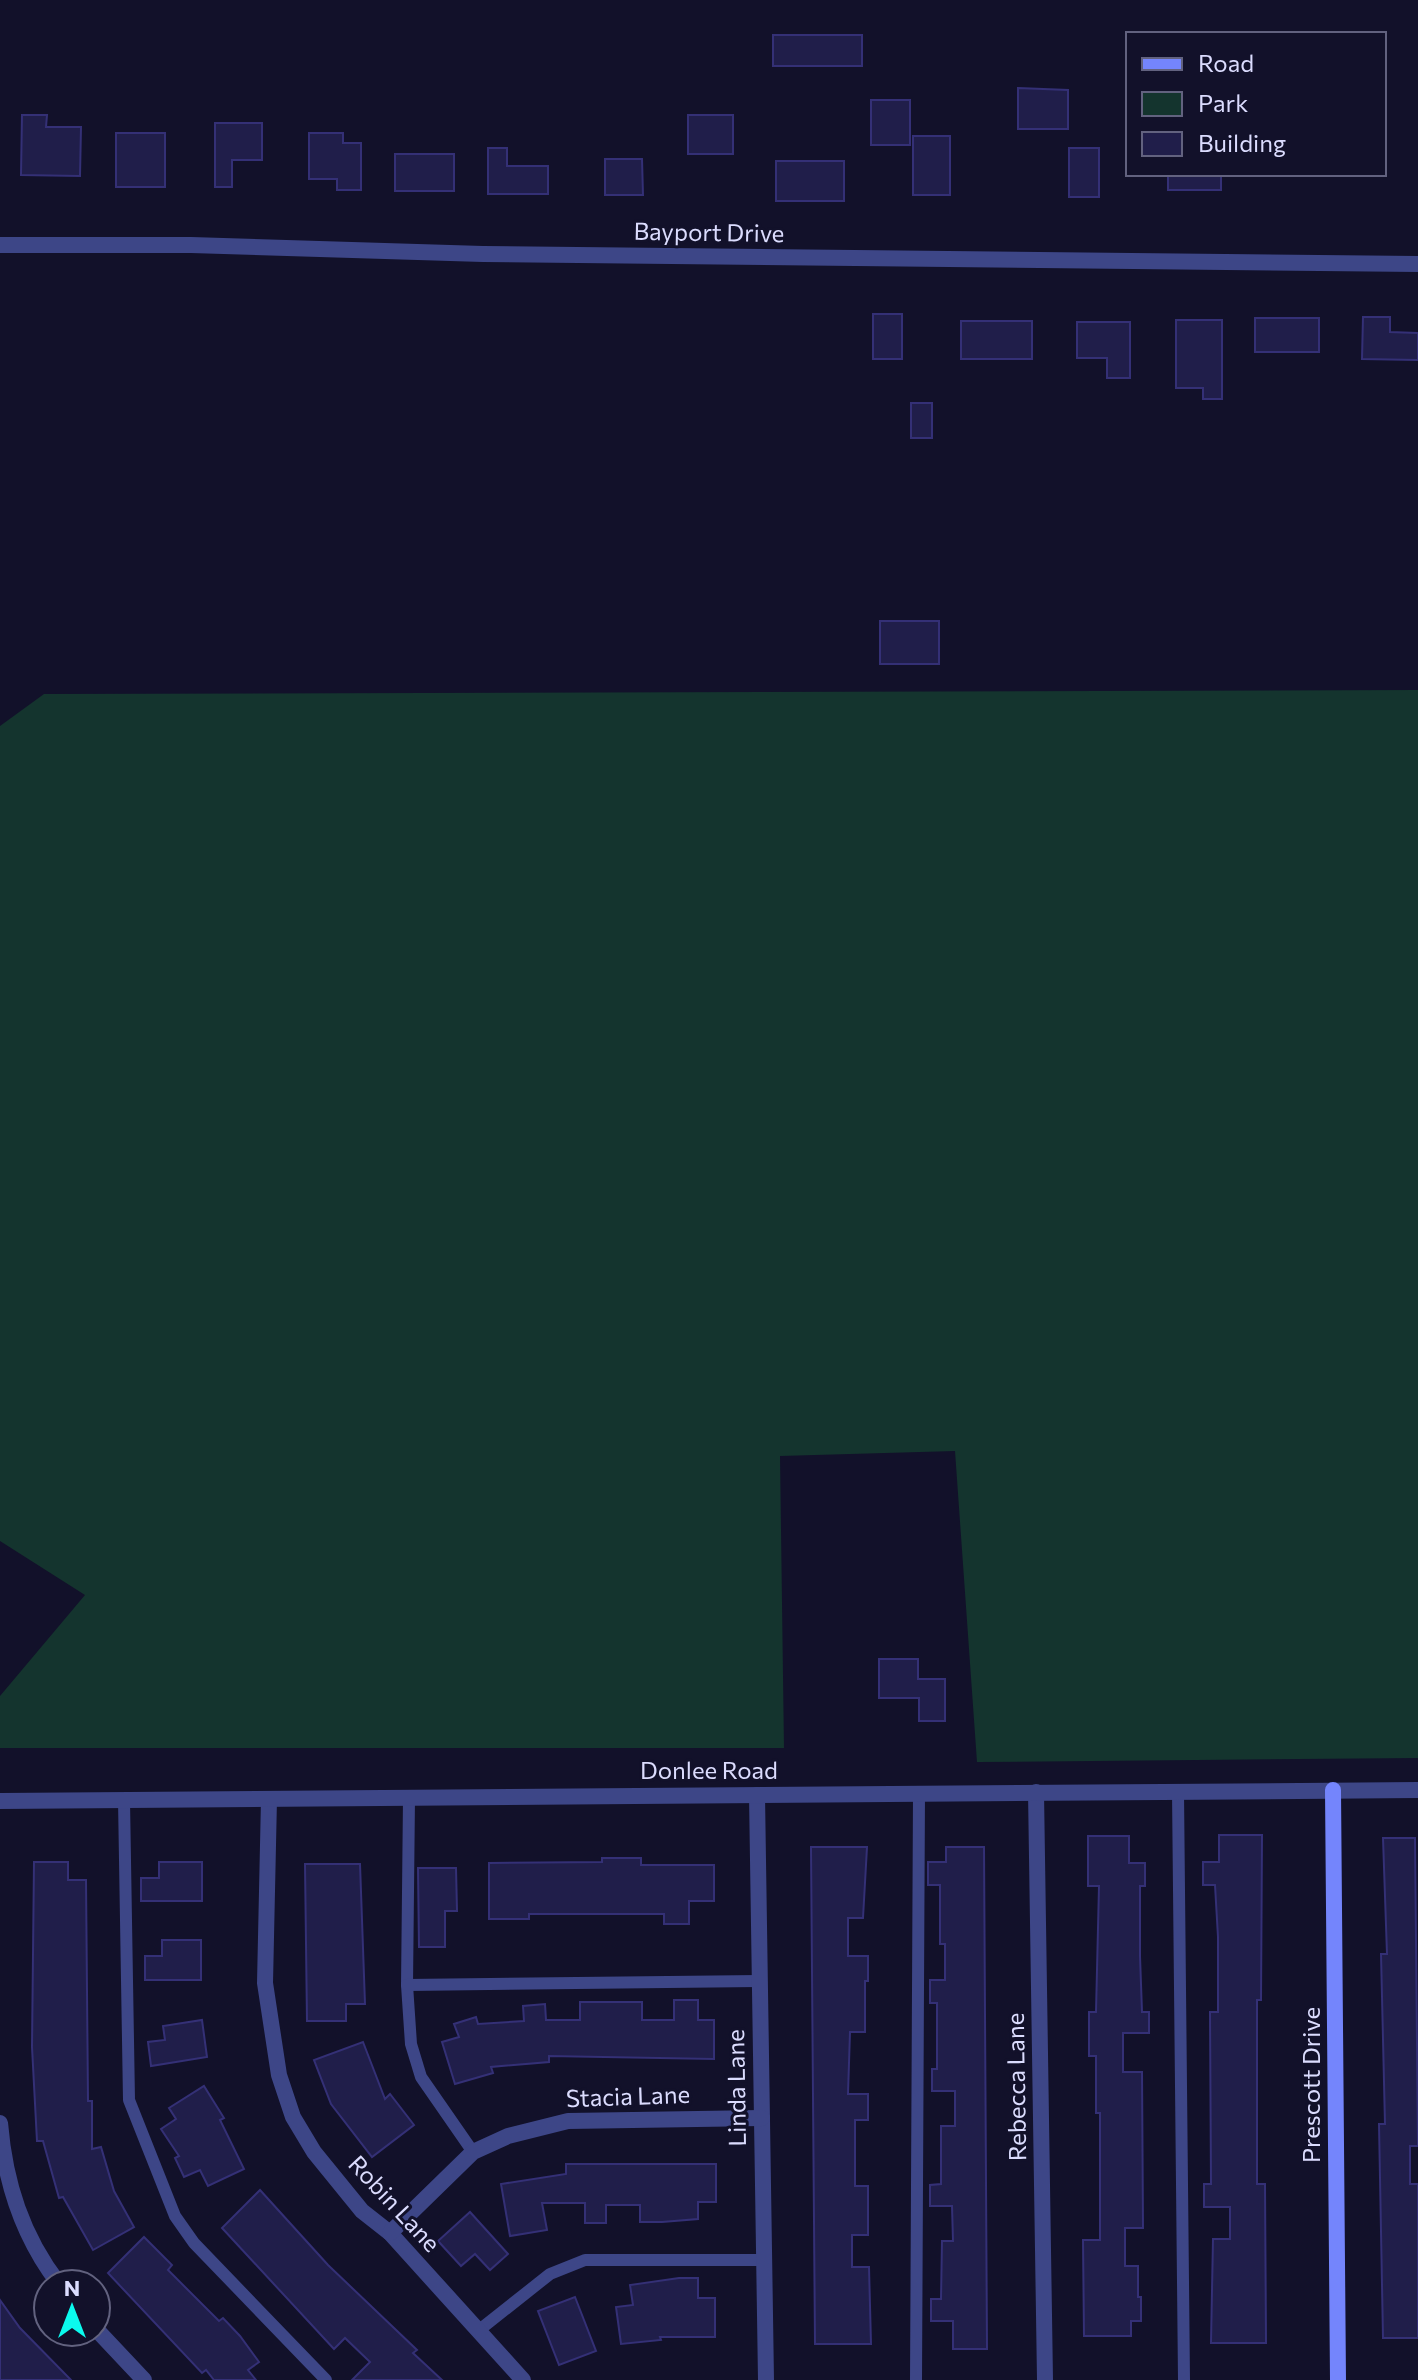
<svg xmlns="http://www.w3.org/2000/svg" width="1418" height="2380" viewBox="0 0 1418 2380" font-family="Commissioner,sans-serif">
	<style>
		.green { fill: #14342e }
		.building { fill: #201e4a; stroke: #343076; stroke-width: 2 }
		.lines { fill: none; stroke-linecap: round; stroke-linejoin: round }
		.lane { stroke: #3d4687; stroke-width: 12 }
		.street { stroke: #3d4687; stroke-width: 16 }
		.secondary { stroke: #7485fc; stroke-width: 16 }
		.labels { text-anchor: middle; stroke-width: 6; stroke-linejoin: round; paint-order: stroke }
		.street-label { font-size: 24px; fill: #dbdcfe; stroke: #12112a }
	</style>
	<rect width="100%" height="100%" fill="#12112a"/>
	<path class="green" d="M1418 690V1758L977 1762 955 1451 780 1456 784 1748H0V1696L85 1595 0 1541V726L44 694Z"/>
	<g class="building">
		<rect x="773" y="35" width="89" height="31"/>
		<path d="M1018 88 1068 90V129H1018Z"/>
		<rect x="871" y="100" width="39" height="45"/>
		<path d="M22 115H47L46 127H81L80 176 21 175Z"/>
		<rect x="688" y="115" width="45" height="39"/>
		<path d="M215 123H262V160H232V187H215Z"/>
		<rect x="116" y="133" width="49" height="54"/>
		<path d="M309 133H343V143H361V190H337V179H309Z"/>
		<rect x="913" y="136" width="37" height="59"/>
		<path d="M488 148H507V166H548V194H488Z"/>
		<rect x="1069" y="148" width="30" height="49"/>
		<rect x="395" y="154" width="59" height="37"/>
		<path d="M605 159H642L643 195H605Z"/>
		<rect x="776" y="161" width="68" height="40"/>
		<rect x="1168" y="174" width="53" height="16"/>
		<rect x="873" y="314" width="29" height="45"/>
		<path d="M1363 317H1390V332L1418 333V360L1362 359Z"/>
		<rect x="1255" y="318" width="64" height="34"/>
		<path d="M1176 320H1222V399H1203V388H1176Z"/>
		<rect x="961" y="321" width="71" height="38"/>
		<path d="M1077 322H1130V378H1107V358H1077Z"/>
		<rect x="911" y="403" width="21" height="35"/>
		<rect x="880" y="621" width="59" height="43"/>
		<path d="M879 1659H918V1679H945V1721H919V1698H879Z"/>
		<path d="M1219 1835H1262L1261 2000H1257V2184H1265L1266 2343H1211L1213 2239H1230V2207H1204V2184H1211L1210 2012H1218V1937L1215 1885H1203V1862H1219Z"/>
		<path d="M1088 1836H1129V1863H1145V1886H1140V1956L1142 2012H1149V2033H1123V2072H1142L1143 2228H1125V2266H1138V2297H1141V2321H1131V2336H1084L1083 2240H1100V2113H1096V2056H1089V2012H1096L1099 1886H1088Z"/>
		<path d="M1383 1838H1415L1418 2146H1410V2184H1418V2338H1383L1379 2124H1385L1381 1954H1387Z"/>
		<path d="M811 1847H867L863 1918H848V1956H868V1981H865V2032H850L848 2094H868V2120H855V2186H868V2235H852V2267H869L871 2344H815Z"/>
		<path d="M946 1847H984L987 2349H953V2321H931V2299H941L942 2241H953L952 2206H930V2185L941 2184V2126H955V2091H932V2069H937V2003H930V1980H945V1944H940V1885H928V1862H946Z"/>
		<path d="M602 1858H641V1865H714V1901H689V1924H664V1914H529V1919H489V1863L602 1862Z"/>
		<path d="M34 1862H68V1880H86L88 2101H92V2149L101 2147 114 2191 134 2227 93 2250 63 2197 59 2198 43 2141H37L32 2047Z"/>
		<path d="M159 1862H202V1901H141V1878H159Z"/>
		<path d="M305 1864H360L365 2004H346V2021H307Z"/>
		<path d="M418 1868H456L457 1911H445V1947H419Z"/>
		<path d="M162 1940H201V1980H145V1956H162Z"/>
		<path d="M674 2000H698V2020H714V2059L549 2056V2062L491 2067 493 2073 455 2084 442 2042 459 2037 454 2024 476 2017 478 2024 524 2021 523 2006 545 2004 546 2020H580V2002H642V2020H674Z"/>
		<path d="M202 2020 207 2057 151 2066 148 2042 165 2040 163 2026Z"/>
		<path d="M363 2042 385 2099 390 2094 414 2125 372 2157 331 2104 314 2060Z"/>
		<path d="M204 2086 224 2118 220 2120 244 2169 208 2186 200 2170 184 2177 175 2158 179 2156 161 2129 176 2119 169 2108Z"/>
		<path d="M566 2164H716V2202H698V2219L662 2222H640V2205H606V2223H585V2203H542L547 2230 510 2236 501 2184 566 2174Z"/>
		<path d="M260 2190 328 2265 417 2350 413 2353 442 2380H352L370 2362 345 2338 334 2349 222 2228Z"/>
		<path d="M470 2212 508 2254 490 2270 475 2254 461 2266 438 2241Z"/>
		<path d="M144 2237 172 2265 168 2270 219 2321 223 2318 240 2336 259 2362 248 2370 256 2380H214L206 2370 202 2373 108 2273Z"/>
		<path d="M679 2278H698V2298H715V2337H660L661 2340 621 2344 616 2307 633 2305 630 2285Z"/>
		<path d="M575 2297 596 2351 559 2365 538 2311Z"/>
		<path d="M0 2300 20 2328 71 2380H0Z"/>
	</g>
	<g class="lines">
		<g class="lane">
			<path d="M1178 1792 1184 2380"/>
			<path d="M409 1798 407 1985 411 2044 421 2077 473 2152"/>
			<path d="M124 1800 129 2100 175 2216 194 2243 326 2380"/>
			<path d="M407 1985 759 1981"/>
			<path d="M478 2331 550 2274 585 2260H764"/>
			<path d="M916 2380 919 1794"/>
		</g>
		<g class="street">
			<path d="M0 245H191L483 254 1418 264"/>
			<path d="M1036 1792 1045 2380"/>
			<path d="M757 1795 766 2380"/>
			<path d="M269 1799 265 1983 279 2075 293 2117 314 2152 362 2211 390 2233 523 2380"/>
			<path d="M0 1801 1418 1790"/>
			<path d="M0 2123C5 2183 22 2236 59 2284"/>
			<path d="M390 2233 473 2152 508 2136 568 2121 762 2118"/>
			<path d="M96 2329 144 2380"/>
		</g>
		<path class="secondary" d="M1333 1790 1338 2380"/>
	</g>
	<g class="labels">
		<g class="street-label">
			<text transform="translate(709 233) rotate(1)" y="8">Bayport Drive</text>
			<text x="709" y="1779">Donlee Road</text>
			<text transform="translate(1312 2085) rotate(-90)" y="8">Prescott Drive</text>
			<text transform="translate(1017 2087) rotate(-91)" y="8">Rebecca Lane</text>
			<text transform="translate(737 2088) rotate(-91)" y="8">Linda Lane</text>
			<text transform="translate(628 2097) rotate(-2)" y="8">Stacia Lane</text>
			<text transform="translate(394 2204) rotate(47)" y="8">Robin Lane</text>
		</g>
	</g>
	<rect x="1126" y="32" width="260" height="144" fill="#12112a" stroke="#62627f" stroke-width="2"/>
	<rect x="1142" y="58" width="40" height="12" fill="#7485fc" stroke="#62627f" stroke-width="2"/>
	<text x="1198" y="72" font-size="24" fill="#dbdcfe">Road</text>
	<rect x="1142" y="92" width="40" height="24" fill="#14342e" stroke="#62627f" stroke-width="2"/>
	<text x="1198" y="112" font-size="24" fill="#dbdcfe">Park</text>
	<rect x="1142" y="132" width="40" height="24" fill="#201e4a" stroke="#62627f" stroke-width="2"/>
	<text x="1198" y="152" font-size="24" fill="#dbdcfe">Building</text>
	<g transform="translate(72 2308)"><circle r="38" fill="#12112a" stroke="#62627f" stroke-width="2"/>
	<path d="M0-6L14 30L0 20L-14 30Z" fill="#0bfaee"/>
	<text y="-12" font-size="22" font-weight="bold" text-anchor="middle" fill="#dbdcfe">N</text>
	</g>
</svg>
